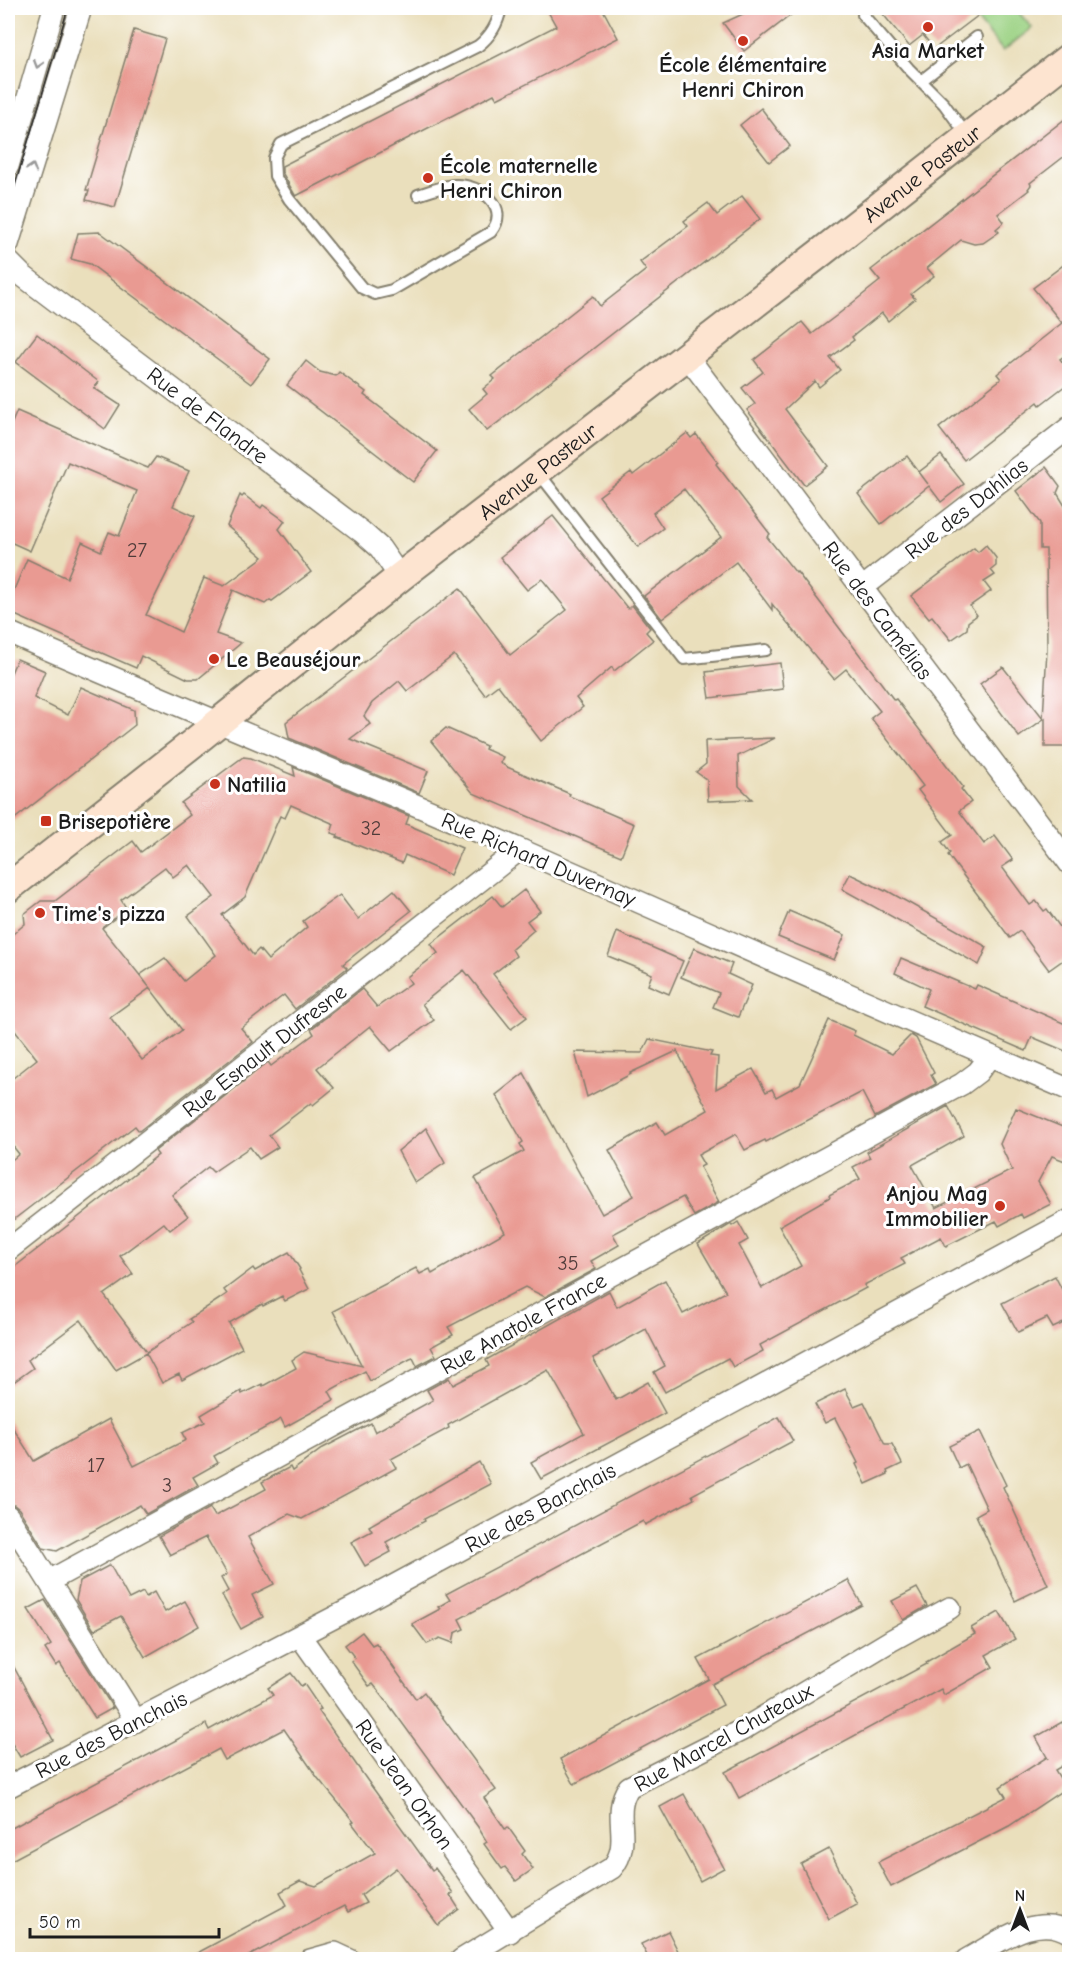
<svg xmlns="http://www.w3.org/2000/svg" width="1077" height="1967" viewBox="0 0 1077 1967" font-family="'Comic Neue',sans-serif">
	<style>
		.green { fill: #9bd283; stroke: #5c7750; stroke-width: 1.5 }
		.building { fill: #e99a92; fill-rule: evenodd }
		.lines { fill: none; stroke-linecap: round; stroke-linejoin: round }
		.lane-casing { stroke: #837e6c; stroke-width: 14 }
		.street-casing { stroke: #837e6c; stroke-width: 24 }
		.secondary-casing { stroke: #837e6c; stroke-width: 32 }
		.lane { stroke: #fff; stroke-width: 10 }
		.street { stroke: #fff; stroke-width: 21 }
		.secondary { stroke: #fde4d0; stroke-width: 28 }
		.tram { stroke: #1c1c1c; stroke-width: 1.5 }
		.oneway { stroke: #999 }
		.poi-dot { fill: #c8321e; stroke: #fff; stroke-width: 2 }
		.labels { text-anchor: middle; stroke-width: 6; stroke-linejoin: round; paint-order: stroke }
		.number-label { font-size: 20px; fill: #4f3c3a }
		.poi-label { font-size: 22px; font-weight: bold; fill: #1c1c1c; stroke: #fff; text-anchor: start }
		.street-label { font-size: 22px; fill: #1c1c1c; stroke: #fff }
	</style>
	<rect width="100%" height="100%" fill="#fff"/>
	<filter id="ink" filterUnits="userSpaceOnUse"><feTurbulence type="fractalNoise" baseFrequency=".0167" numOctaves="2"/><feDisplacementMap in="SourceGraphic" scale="12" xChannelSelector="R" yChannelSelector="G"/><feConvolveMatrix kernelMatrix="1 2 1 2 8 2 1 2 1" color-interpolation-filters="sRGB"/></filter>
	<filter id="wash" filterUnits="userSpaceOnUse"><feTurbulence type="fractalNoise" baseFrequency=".008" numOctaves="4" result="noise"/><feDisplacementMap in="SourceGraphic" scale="24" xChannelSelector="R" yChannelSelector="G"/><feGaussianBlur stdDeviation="1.35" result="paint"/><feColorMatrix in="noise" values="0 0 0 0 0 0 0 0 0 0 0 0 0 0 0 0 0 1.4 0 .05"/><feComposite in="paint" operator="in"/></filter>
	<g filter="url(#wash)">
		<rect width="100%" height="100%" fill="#eadfbc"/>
		<path class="green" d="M968 8H1015L1032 28 1003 51Z"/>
		<g id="blocks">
			<g class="building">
				<path d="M546 8H602L618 38 497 99 494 94 296 196 295 195 282 172V166L556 26Z"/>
				<path d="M756 8H800L744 51 723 23Z"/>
				<path d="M878 8H988L934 49 923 35 909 46Z"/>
				<path d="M134 30 165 39 115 207 86 200 89 190H86Z"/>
				<path d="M761 108 790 146 769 162 740 125Z"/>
				<path d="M1070 115V152L1030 183 1031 185 1028 189 1029 190 998 214 1004 222 996 229 999 232 983 243 974 244 961 240 927 268 934 276 911 294 915 299 888 321 882 313 852 337 854 340 830 358 840 370 819 387 815 381 785 409 828 466 804 485 747 410 755 404 742 388 763 372 754 360 802 322 812 334 836 316 880 281 871 270Z"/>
				<path d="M742 196 760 219 487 431 469 409 487 394 483 389 495 379 492 376 593 296 600 306 646 270 640 262 688 226 684 221 708 203 717 215Z"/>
				<path d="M100 232 270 359 251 384 90 264 71 259 78 233Z"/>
				<path d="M1070 260V352L1060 359 1070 372V382L1040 405 1038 402 964 460 939 428 1001 379 997 374 1062 323 1033 288Z"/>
				<path d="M37 334 99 382 94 388 120 405 105 429 16 362Z"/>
				<path d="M306 361 320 372 336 376 339 372 366 392 364 395 437 451 413 482 287 385Z"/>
				<path d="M17 411 143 466 148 468 156 457 189 471 173 506 195 516 146 615 181 632 204 578 224 586 263 557 227 526 240 495 242 497 244 495 261 508 263 505 285 521 279 529 311 572 272 601 270 600 265 604 233 590 216 634 241 643 198 679H188L141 656 136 668 8 612V604L27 559 67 578 82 542 101 551 109 532 119 536 137 491 68 462 30 551 8 541V432Z"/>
				<path d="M687 433 691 438 696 434 718 462 716 464 770 534 767 537 796 573 797 572 894 700 896 699 948 767 963 787 961 789 971 802 959 811 984 844 995 836 1013 860 1002 867 1030 905 1036 901 1044 911 1047 909 1060 927 1070 920V955L1049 970 1020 931 1010 938 948 855 950 853 942 842 952 835 918 790 923 786 871 718 880 711 846 669 834 679 772 604V610L736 562 662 619 644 596 721 537 684 489 653 513 663 528 638 547 599 496 631 472 633 475Z"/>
				<path d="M941 455 964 484 941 502 929 486 881 524 858 494 907 456 928 484 919 472Z"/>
				<path d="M1046 467 1060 486 1057 493 1070 514V747H1045V718L1019 737 980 684 1003 667 1043 718 1047 650 1046 549H1040V523L1016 491Z"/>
				<path d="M553 516 628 609 632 605 650 628 646 632 653 640 614 671 612 667 576 698 583 707 541 741 498 685 485 695 454 655 407 691 399 681 372 703 364 716 370 724 350 739 428 771 419 793 289 738 286 722 460 588 510 655 567 610 542 579 527 590 500 557Z"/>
				<path d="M986 545 996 558V566L991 570 995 575 984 582 991 591 970 606 977 615 968 622 967 629 951 640 932 616 929 618 911 596 974 548 978 552Z"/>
				<path d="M17 659 45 671 34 698 68 715 81 687 134 710 135 725 8 824V680Z"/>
				<path d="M780 663 783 689 710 698 706 672Z"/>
				<path d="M446 728 486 746 485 749 503 757 500 763 507 767 570 794 569 796 634 824 621 856 473 793 431 741Z"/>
				<path d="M775 738 738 756 739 786 752 799 708 801 707 780 696 772 706 764 705 741Z"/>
				<path d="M243 757 251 758 295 776 293 767 409 816 406 824 462 848 450 875 405 855 402 863 337 837 338 835 331 833 334 824 291 805 285 818 280 816 245 897 222 915 253 955 259 949 268 960 307 927 303 921 340 895 358 919 394 890 411 911 343 964 347 968 295 1009 284 995 241 1028 253 1042 139 1131 135 1126 8 1224V1163L19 1154 8 1140V1082L37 1059 8 1022V938L25 924 24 914 41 901H55L133 841 141 852 190 815 181 803ZM189 865 214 897 188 916 216 955 184 981 165 958 140 975 182 1030 142 1060 110 1017 150 988 102 928 127 909 121 900 165 867 173 877Z"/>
				<path d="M850 874 885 891 886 890 987 947 979 965 842 889Z"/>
				<path d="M524 890 540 911 527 921 534 930 512 949 516 956 493 974 527 1017 511 1029 464 970 422 1004 434 1020 391 1051 370 1026 317 1068 334 1088 313 1105 311 1103 269 1135 278 1147 259 1159 250 1147 213 1172 208 1167 172 1195 188 1216 170 1230 164 1223 120 1256 133 1274 104 1295 147 1352 192 1322 189 1319 227 1294 224 1290 253 1268 255 1271 289 1252 300 1269 299 1270 309 1289 285 1301 282 1296 263 1306 262 1304 229 1323 242 1348 182 1380 179 1374 162 1383 146 1353 116 1370 81 1320 28 1360 33 1368 8 1386V1272L158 1155 155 1151 268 1062 271 1066 314 1034 311 1029 362 989 377 1007 411 983 407 977 438 953 431 944 493 896 502 907Z"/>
				<path d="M789 911 845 935 834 960 778 937Z"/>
				<path d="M617 932 683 961 669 994 648 985 652 974 608 956Z"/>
				<path d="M694 948 732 964 728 974 752 985 738 1017 713 1007 719 993 681 977Z"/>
				<path d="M901 958 975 989 977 985 1070 1026V1053L1032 1037 1026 1051 922 1006 929 989 895 973Z"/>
				<path d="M829 1020 855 1031 853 1035 892 1054 911 1035 916 1038 934 1073 931 1075 936 1084 875 1117 862 1092 766 1142 765 1140 745 1150 736 1134 698 1155 704 1165 700 1167 719 1202 694 1216 683 1197 613 1234 619 1245 591 1261 596 1269 545 1297 525 1287 448 1327 453 1335 431 1347 436 1356 417 1366 413 1358 410 1359 370 1381 365 1371 329 1391 334 1400 285 1427 281 1419 214 1456 218 1463 193 1477 198 1485 146 1514 140 1505 57 1551 43 1548 19 1509 14 1505 8 1503V1420L34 1461 109 1419 134 1466 186 1440 182 1433 205 1422 201 1415 241 1391 242 1394 262 1384 263 1386 296 1368 292 1360 304 1352 362 1366 333 1311 416 1268 420 1274 430 1269 432 1274 505 1232 475 1178 524 1151 520 1144 523 1142 496 1095 524 1073 602 1214 634 1196 609 1150 657 1122 665 1135 708 1110 677 1051 630 1073 631 1074 587 1097 575 1052 642 1053 649 1039 712 1052 710 1056 718 1057 716 1089 753 1069 766 1092 772 1089 776 1097 800 1084Z"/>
				<path d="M948 1106 964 1136 912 1165 936 1208 1012 1170 1000 1144 1016 1108 1070 1130V1163L1052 1156 1038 1182 1051 1204 1023 1218 1021 1214 999 1226 996 1221 946 1246 941 1237 901 1258 905 1264 864 1285 866 1288 760 1345 763 1351 733 1367 728 1358 665 1392 654 1372 665 1366 646 1329 593 1358 616 1400 648 1382 665 1413 541 1479 531 1462 584 1433 548 1370 448 1425 449 1428 391 1459 396 1468 302 1519 289 1514 248 1537 274 1584 252 1595 263 1617 241 1629 222 1595 228 1591 221 1578 227 1574 206 1537 170 1555 159 1536 210 1508 215 1516 266 1489 262 1482 290 1467 292 1471 323 1448 371 1423 375 1432 433 1400 427 1390 449 1378 453 1385 489 1366 486 1360 609 1291 617 1307 665 1280 683 1314 726 1292 698 1244 731 1224 732 1226 738 1222 748 1240 739 1245 762 1288 801 1266 779 1226 830 1197 829 1195 860 1179 853 1167 870 1158 867 1152Z"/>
				<path d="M426 1128 445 1163 415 1183 398 1151Z"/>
				<path d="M1055 1276 1070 1305V1320L1053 1328 1047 1318 1018 1332 1002 1303Z"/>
				<path d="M845 1389 854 1406 864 1402 885 1444H892L902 1464 887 1471 888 1474 866 1484 856 1464 858 1463 835 1418 825 1423 815 1404Z"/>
				<path d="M779 1417 793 1441 692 1495 694 1499 677 1508 645 1525 643 1521 459 1619 464 1629 455 1633 453 1643 440 1638 427 1644 412 1624 440 1609 438 1607 450 1600 446 1594Z"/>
				<path d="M980 1431 1006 1485 1003 1487 1048 1585 1015 1601 976 1515 987 1509 966 1464 959 1468 949 1446Z"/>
				<path d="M479 1462 491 1484 424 1519 425 1521 386 1542 391 1552 365 1566 351 1542 372 1531 369 1526Z"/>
				<path d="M110 1565 129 1599 143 1592 146 1597 154 1592 165 1612 185 1601 199 1626 145 1657 121 1616 94 1630 76 1600 80 1581Z"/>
				<path d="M848 1580 862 1605 712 1684 723 1705 574 1784 560 1759 709 1679 698 1659Z"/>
				<path d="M917 1588 927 1606 903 1620 892 1601Z"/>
				<path d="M45 1600 113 1708 95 1718 60 1663 56 1666 45 1649 51 1645 28 1609Z"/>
				<path d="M999 1612 1015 1639 986 1655 993 1667 944 1695 941 1689 739 1798 725 1772 927 1664 926 1662 975 1634 971 1628Z"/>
				<path d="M362 1632 372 1645 376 1643 416 1699 424 1692 496 1790 484 1798 505 1829 508 1827 525 1851 522 1854 533 1869 516 1881 505 1867 502 1869 484 1844 487 1842 478 1827 384 1698 373 1684 369 1686 351 1661 355 1658 345 1645Z"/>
				<path d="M8 1656 53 1740 20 1757 8 1737Z"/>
				<path d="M291 1673 301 1686 304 1684 321 1709 318 1710 367 1780 432 1870 435 1868 453 1893 450 1895 459 1909 438 1925 396 1868 361 1895 366 1903 348 1912 344 1906 243 1959H186L287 1905 280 1892 300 1881 316 1886 375 1853 352 1823 354 1822 317 1777 284 1729 225 1760 219 1749 8 1862V1830L206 1724 209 1730 273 1695 268 1688Z"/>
				<path d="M1062 1722 1070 1735V1761L1055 1770 1066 1788 1009 1826 891 1887 878 1862 1006 1797 1000 1787 1047 1757 1048 1759 1036 1737Z"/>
				<path d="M684 1794 724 1868 700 1881 660 1807Z"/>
				<path d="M829 1849 857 1904 829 1919 801 1864Z"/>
				<path d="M668 1931 682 1959H649L641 1944Z"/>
			</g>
		</g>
	</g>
	<g filter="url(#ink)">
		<use href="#blocks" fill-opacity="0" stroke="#837e6c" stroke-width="1.5"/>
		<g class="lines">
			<g class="lane-casing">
				<g id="lane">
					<path d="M863 15 909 69 944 104 968 137"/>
					<path d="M921 81 977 37"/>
					<path d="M418 195C430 191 443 186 455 185 481 184 511 207 491 232L392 290 375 294 362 288 289 199 275 176 274 158 281 144 478 46C491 36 498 24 501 8"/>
					<path d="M538 472 684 659 766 650"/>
				</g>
			</g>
			<g class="street-casing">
				<g id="street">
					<path d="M8 166 54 8"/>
					<path d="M8 244 81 8"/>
					<path d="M8 261 23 276 362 532 380 548 400 577"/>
					<path d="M687 356 1070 864"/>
					<path d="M862 588 1070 427"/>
					<path d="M8 632C178 707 350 776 521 850 704 930 886 1012 1070 1090"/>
					<path d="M8 1250 519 850"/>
					<path d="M8 1516 136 1721"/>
					<path d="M49 1581 962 1084 978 1072 990 1056"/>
					<path d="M300 1636 510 1932"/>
					<path d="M8 1787 360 1604 1070 1220"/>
					<path d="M310 1960 335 1953 350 1960"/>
					<path d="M461 1960 612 1868C634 1842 610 1814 629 1787L742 1730 892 1640 950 1608"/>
					<path d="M966 1960C996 1944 1036 1911 1070 1933"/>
				</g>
			</g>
			<g class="secondary-casing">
				<g id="secondary">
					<path id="s1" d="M8 888 193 743 400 577 819 254 1070 57"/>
				</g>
			</g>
			<use href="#lane" class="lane"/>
			<use href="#street" class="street"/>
			<use href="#secondary" class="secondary"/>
			<path class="tram" d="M8 209 68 8"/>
		</g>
		<defs><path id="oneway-chevron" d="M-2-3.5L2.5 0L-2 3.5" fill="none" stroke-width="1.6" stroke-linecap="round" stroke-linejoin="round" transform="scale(1.5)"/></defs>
		<g class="oneway">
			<use href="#oneway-chevron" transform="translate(38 64) rotate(107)"/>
			<use href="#oneway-chevron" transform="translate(32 168) rotate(-73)"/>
		</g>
	</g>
	<g class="poi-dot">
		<circle cx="928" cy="27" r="6"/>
		<circle cx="743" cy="41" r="6"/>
		<circle cx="428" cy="178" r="6"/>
		<circle cx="214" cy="659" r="6"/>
		<circle cx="215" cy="784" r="6"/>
		<rect x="40" y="815" width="12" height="12" rx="3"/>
		<circle cx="40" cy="913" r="6"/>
		<circle cx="1000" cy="1206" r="6"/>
	</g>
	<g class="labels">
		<g class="number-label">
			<text x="137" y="557">27</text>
			<text x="371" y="835">32</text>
			<text x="568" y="1270">35</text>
			<text x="96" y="1472">17</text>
			<text x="167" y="1492">3</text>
		</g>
		<g class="poi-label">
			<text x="928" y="58" text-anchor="middle">Asia Market</text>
			<text x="743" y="72" text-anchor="middle">École élémentaire<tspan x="743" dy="25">Henri Chiron</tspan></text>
			<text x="440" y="173">École maternelle<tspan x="440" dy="25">Henri Chiron</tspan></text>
			<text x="226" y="667">Le Beauséjour</text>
			<text x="227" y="792">Natilia</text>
			<text x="58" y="829">Brisepotière</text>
			<text x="52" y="921">Time's pizza</text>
			<text x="988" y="1201" text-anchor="end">Anjou Mag<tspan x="988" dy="25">Immobilier</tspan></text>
		</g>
		<g class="street-label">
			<text dy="8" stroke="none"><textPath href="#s1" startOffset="1160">Avenue Pasteur</textPath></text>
			<text transform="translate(208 415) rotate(37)" y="8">Rue de Flandre</text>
			<text dy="8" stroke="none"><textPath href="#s1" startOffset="674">Avenue Pasteur</textPath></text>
			<text transform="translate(966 508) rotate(-38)" y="8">Rue des Dahlias</text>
			<text transform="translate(878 610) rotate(53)" y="8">Rue des Camélias</text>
			<text transform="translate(539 859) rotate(23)" y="8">Rue Richard Duvernay</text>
			<text transform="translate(264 1050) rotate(-38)" y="8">Rue Esnault Dufresne</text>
			<text transform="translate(523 1323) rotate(-29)" y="8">Rue Anatole France</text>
			<text transform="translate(540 1507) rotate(-28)" y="8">Rue des Banchais</text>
			<text transform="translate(111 1734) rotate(-27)" y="8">Rue des Banchais</text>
			<text transform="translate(723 1737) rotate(-29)" y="8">Rue Marcel Chuteaux</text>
			<text transform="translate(405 1784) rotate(55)" y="8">Rue Jean Orhon</text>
		</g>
	</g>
	<rect width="1077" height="1967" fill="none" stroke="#fff" stroke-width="30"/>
	<g transform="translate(1020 1910)" stroke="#ffffff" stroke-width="4.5" paint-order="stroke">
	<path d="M0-4.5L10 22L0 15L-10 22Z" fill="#1c1c1c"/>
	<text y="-9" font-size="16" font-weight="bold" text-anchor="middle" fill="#1c1c1c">N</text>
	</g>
	<path d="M30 1928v9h189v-9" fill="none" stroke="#1c1c1c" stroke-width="3"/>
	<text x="39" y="1928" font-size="18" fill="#1c1c1c" stroke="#ffffff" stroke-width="4.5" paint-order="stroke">50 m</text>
</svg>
